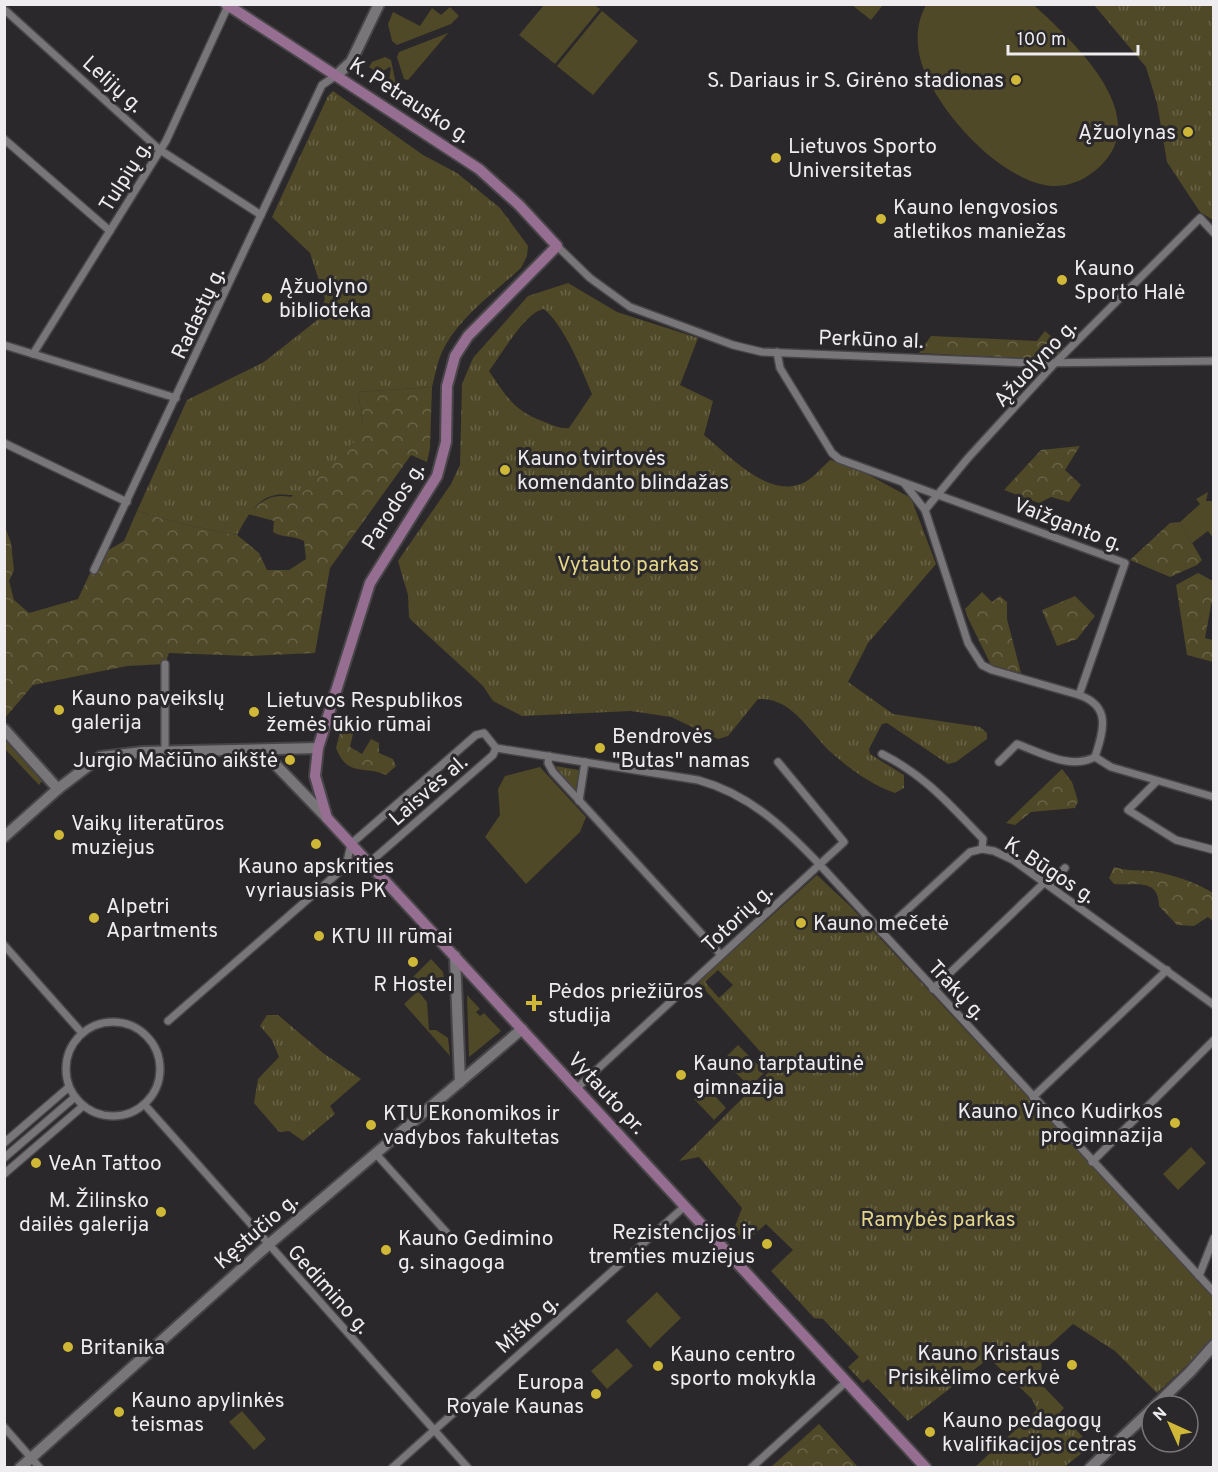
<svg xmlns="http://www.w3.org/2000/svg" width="1218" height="1472" viewBox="0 0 1218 1472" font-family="Overpass,sans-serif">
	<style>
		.grass { fill: #4f4928 }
		.forest { fill: url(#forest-crowns) }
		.park { fill: url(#park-tufts); fill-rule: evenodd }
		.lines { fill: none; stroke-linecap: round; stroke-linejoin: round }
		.street-casing { stroke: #484548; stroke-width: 10 }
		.secondary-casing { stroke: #484548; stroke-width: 14 }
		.primary-casing { stroke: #484548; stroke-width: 14 }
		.street { stroke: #797679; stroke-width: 7 }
		.secondary { stroke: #797679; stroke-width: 10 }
		.primary { stroke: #956e91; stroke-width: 10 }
		.poi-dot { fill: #cfb837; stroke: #2a282a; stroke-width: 2 }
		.labels { text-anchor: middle; stroke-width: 6; stroke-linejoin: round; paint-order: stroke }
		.poi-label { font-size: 21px; fill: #eeecee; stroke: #2a282a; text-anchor: start }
		.street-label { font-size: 21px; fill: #eeecee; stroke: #2a282a }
		.park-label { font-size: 21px; fill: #e4d68a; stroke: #2a282a }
	</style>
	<defs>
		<pattern id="forest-crowns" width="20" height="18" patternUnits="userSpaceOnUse" patternTransform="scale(1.5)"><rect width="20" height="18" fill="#4f4928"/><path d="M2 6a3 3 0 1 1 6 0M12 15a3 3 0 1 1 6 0" fill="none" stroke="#696348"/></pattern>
		<pattern id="park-tufts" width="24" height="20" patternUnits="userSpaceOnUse" patternTransform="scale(1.5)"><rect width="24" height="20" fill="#4f4928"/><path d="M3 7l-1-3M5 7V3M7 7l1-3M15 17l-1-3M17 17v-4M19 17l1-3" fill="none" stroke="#696348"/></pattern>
	</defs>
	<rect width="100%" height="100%" fill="#2a282a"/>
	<g class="grass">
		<path d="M544 5H594L600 9 555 64 519 35Z"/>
		<path d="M852 5H883L871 20Z"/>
		<path d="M926 5H1034C1069 38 1151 111 1104 162 1093 175 1074 186 1056 186 1002 186 928 103 919 53 916 35 918 20 926 5Z"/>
		<path d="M450 7 459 16 451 24 397 45 392 41 388 24 393 12 420 26 432 8 441 15Z"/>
		<path d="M602 11 638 41 593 95 557 66Z"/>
		<path d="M448 33 408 80 404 79 397 57 399 52Z"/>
		<path d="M385 57 391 60 396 84 389 80 391 68 389 67 379 74 369 67 372 62Z"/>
		<path d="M1208 492 1206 501H1213V538L1208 531 1192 543 1180 522 1200 504 1196 499Z"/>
		<path d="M4 739 42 781 39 785 5 749Z"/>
		<path d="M540 767 586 817 580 832 526 884 485 837 500 815 498 789 505 776Z"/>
		<path d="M431 959 443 972 446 989 431 973 414 988 408 982Z"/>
		<path d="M418 991 427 1002 429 1030H436L448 1038 450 1056 404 1004Z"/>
		<path d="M467 995 480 1009 476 1012 480 1016 484 1013 501 1031 469 1057Z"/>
		<path d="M738 1045 765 1072 750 1087 723 1060Z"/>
		<path d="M707 1087 726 1108 714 1120 694 1099Z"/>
		<path d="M1191 1147 1206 1163 1178 1190 1163 1174Z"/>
		<path d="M657 1292 681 1318 650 1348 626 1321Z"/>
		<path d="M617 1348 633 1366 607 1389 591 1371Z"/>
		<path d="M242 1411 266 1439 254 1450 229 1422Z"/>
	</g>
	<g class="forest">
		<path d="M1045 331 1065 348 1055 360 919 353 931 336 1037 341Z"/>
		<path d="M432 387 430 448 427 462 411 455 330 568 315 653 249 656 169 653 165 664 127 666 33 685 4 719V524L11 543 14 570 9 581 14 600 29 613 78 599 98 556 124 541 137 511 183 524 237 535 259 553 267 570H289L306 559 304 541C294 535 281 538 273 532L274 521 248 514C262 500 272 493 291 497L363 425 358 392Z"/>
		<path d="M1080 446 1065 470 1081 485 1069 502 1051 497 1039 503 1004 490 1041 450Z"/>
		<path d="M1180 522 1202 560 1197 565 1170 577 1130 560 1170 523Z"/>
		<path d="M1198 573 1213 581V595L1205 638 1213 640V662L1187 655 1176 585Z"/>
		<path d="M982 592 992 602 1000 596 1007 602V619L1021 673 991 665 967 616 965 609Z"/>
		<path d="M1075 596 1095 616 1077 639 1057 646 1042 610Z"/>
		<path d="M343 730 353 734 350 747 362 754 371 739 379 743V753L393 759 396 766 386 775C364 765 348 778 336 748L340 732Z"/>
		<path d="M1062 769 1072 782 1078 801 1075 808 1031 812 1015 825 1006 823Z"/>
		<path d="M1114 867C1126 871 1137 870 1151 871 1172 874 1195 882 1213 893V921L1208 917 1194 926 1177 925 1159 906C1159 877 1134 886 1114 884L1109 878Z"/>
		<path d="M819 1424 858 1467H771Z"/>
	</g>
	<g class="park">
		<path d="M1094 5H1213V220L1200 212 1167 162 1157 103 1146 67Z"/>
		<path d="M333 91 423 155 457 173 500 208 528 246 527 256 521 268C494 293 458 318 442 352 437 363 435 376 432 387L358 392 363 425 360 436 303 492C290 498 287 493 276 495 256 498 245 520 237 535L183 524 137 511 187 400 264 362 316 321 325 299 310 253 272 217 328 96Z"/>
		<path d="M568 283 617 312 698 338 680 385 713 401 704 435C729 455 766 497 801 484 812 480 822 467 830 460L858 469 911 498 936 564 868 643 848 682 893 714 980 727 987 733V739L956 762 948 764 887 723 882 724 869 749 870 754 904 775V788L895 793C872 785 851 770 833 754 809 733 793 697 758 699L728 736 718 739 671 717 631 711 522 716 493 701 483 686 412 621 409 617 408 595 398 561 451 484 460 465 462 384 473 358 528 296ZM544 309C565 327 581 368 592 394L569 428C561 429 554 426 547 423 514 411 508 399 489 371 501 355 526 311 544 309Z"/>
		<path d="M555 766 579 770 576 790H574Z"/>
		<path d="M817 875 850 906 1213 1296V1341L1157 1393 1115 1351 1073 1324 1041 1353 1042 1385 1064 1408 1060 1412 1091 1446 1064 1467H975L1037 1410 1032 1399 989 1358 908 1421 868 1379 863 1383 848 1367 859 1357 823 1319 814 1318 771 1271 793 1250 766 1224 745 1242 734 1229 742 1208 699 1157 679 1161 774 1067 698 982ZM718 970 733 985 719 998 705 982Z"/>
		<path d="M267 1015H278L323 1053 361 1079 330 1106 335 1114 303 1141 289 1131 279 1132 254 1103 258 1079 279 1057 272 1040 260 1026Z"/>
	</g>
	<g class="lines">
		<g class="street-casing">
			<g id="street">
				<path d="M6 11 160 150 261 215"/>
				<path d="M4 139 110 231"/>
				<path d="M557 246 590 278 630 307 733 345 762 352 1031 363 1214 361"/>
				<path d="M4 345 176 398"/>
				<path d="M777 352 780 368 832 453 839 459 1125 563 1079 695C1111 706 1104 729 1095 757L1111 767 1214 797"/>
				<path d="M33 354 166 141 228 6"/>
				<path d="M4 443 127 502"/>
				<path d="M904 483 925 510 968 643 982 665 992 670 1079 695"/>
				<path d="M925 510 968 458 1056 362 1200 218 1214 233"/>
				<path d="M94 570 322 85 337 75"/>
				<path d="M496 748 698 780C749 794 784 827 820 865L1214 1292"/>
				<path d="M165 752V664"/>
				<path d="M882 754C926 776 950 805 983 839L982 849 994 851 1013 860 1214 1005"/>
				<path d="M549 756 548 763 553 772 721 955"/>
				<path d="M999 762 1017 744C1042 753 1070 770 1095 757"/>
				<path d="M1157 781 1128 810 1176 840 1214 850"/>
				<path d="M579 801 585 762"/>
				<path d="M346 866 351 844 476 735 484 733 496 748"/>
				<path d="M1049 884 1065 868"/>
				<path d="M882 933 970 852 982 849"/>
				<path d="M4 945 82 1033"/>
				<path d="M933 989 1045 882"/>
				<path d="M168 1021 346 866 369 863 493 755 496 748"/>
				<circle cx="113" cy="1069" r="47"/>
				<path d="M577 1088 844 842 778 762"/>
				<path d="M1033 1097 1167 970"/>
				<path d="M144 1104 468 1468"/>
				<path d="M4 1143 69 1087"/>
				<path d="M376 1154 447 1233"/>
				<path d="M4 1158 75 1097"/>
				<path d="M1092 1162 1214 1040"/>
				<path d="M4 1174 83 1106"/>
				<path d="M1199 1276 1214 1238"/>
				<path d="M4 1427 40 1468"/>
				<path d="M392 1468 685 1206"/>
				<path d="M751 1468 847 1381"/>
			</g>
		</g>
		<g class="secondary-casing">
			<g id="secondary">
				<path d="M337 75 351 62 379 4"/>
				<path d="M4 729 58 789"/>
				<path d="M253 752 272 761 327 818"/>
				<path d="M4 837 59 788 100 757 143 752 318 748"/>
				<path d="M455 956 460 1082"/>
				<path d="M1155 1406 1190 1372 1214 1345"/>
				<path d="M20 1468 268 1245 522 1029"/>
				<path d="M1090 1468 1152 1409"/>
			</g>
		</g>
		<g class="primary-casing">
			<path id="primary" d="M226 4 479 169 519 205 557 246 468 336 455 356 447 386 446 442 437 476 370 583 318 748 315 776 327 818 926 1468"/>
		</g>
		<use href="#street" class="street"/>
		<use href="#secondary" class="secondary"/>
		<use href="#primary" class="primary"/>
	</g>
	<g class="poi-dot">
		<circle cx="1016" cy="80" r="6"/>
		<circle cx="1188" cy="132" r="6"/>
		<circle cx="776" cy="158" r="6"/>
		<circle cx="881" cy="219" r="6"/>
		<circle cx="1062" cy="280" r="6"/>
		<circle cx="267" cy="298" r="6"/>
		<circle cx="505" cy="470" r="6"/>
		<circle cx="59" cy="710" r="6"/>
		<circle cx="254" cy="712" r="6"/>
		<circle cx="600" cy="748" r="6"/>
		<circle cx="290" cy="760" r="6"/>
		<circle cx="59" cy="835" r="6"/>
		<circle cx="316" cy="844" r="6"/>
		<circle cx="94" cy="918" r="6"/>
		<circle cx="801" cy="923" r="6"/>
		<circle cx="319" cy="936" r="6"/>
		<circle cx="413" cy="962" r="6"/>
		<path d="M531 994h6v6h6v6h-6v6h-6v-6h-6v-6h6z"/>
		<circle cx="681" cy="1075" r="6"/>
		<circle cx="1175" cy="1123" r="6"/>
		<circle cx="371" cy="1125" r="6"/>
		<circle cx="36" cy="1163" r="6"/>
		<circle cx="161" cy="1212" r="6"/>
		<circle cx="767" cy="1244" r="6"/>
		<circle cx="386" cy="1250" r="6"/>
		<circle cx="68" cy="1347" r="6"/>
		<circle cx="1072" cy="1365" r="6"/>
		<circle cx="658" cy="1366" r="6"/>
		<circle cx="596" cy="1394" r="6"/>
		<circle cx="119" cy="1412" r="6"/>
		<circle cx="930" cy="1432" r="6"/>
	</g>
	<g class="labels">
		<g class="poi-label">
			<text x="1004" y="87" text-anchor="end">S. Dariaus ir S. Girėno stadionas</text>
			<text x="1176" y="139" text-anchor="end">Ąžuolynas</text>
			<text x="788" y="153">Lietuvos Sporto<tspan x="788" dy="24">Universitetas</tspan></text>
			<text x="893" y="214">Kauno lengvosios<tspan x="893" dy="24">atletikos maniežas</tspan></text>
			<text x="1074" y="275">Kauno<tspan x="1074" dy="24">Sporto Halė</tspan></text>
			<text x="279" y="293">Ąžuolyno<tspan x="279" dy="24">biblioteka</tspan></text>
			<text x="517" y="465">Kauno tvirtovės<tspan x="517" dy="24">komendanto blindažas</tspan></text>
			<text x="71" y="705">Kauno paveikslų<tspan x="71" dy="24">galerija</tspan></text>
			<text x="266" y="707">Lietuvos Respublikos<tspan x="266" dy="24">žemės ūkio rūmai</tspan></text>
			<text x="612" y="743">Bendrovės<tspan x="612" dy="24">"Butas" namas</tspan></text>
			<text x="278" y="767" text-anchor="end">Jurgio Mačiūno aikštė</text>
			<text x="71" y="830">Vaikų literatūros<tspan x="71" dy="24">muziejus</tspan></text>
			<text x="316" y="873" text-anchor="middle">Kauno apskrities<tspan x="316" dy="24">vyriausiasis PK</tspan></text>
			<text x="106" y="913">Alpetri<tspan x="106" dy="24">Apartments</tspan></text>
			<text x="813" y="930">Kauno mečetė</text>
			<text x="331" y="943">KTU III rūmai</text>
			<text x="413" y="991" text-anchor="middle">R Hostel</text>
			<text x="548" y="998">Pėdos priežiūros<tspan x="548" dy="24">studija</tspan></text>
			<text x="693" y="1070">Kauno tarptautinė<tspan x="693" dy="24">gimnazija</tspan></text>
			<text x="1163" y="1118" text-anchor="end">Kauno Vinco Kudirkos<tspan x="1163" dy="24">progimnazija</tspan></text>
			<text x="383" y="1120">KTU Ekonomikos ir<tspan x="383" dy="24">vadybos fakultetas</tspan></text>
			<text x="48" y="1170">VeAn Tattoo</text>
			<text x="149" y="1207" text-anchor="end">M. Žilinsko<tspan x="149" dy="24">dailės galerija</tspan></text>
			<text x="755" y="1239" text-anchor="end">Rezistencijos ir<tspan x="755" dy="24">tremties muziejus</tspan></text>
			<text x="398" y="1245">Kauno Gedimino<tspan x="398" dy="24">g. sinagoga</tspan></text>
			<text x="80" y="1354">Britanika</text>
			<text x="1060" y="1360" text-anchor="end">Kauno Kristaus<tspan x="1060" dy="24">Prisikėlimo cerkvė</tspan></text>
			<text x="670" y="1361">Kauno centro<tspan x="670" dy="24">sporto mokykla</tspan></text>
			<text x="584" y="1389" text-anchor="end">Europa<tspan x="584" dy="24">Royale Kaunas</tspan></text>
			<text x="131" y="1407">Kauno apylinkės<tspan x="131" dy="24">teismas</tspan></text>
			<text x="942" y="1427">Kauno pedagogų<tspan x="942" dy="24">kvalifikacijos centras</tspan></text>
		</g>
		<g class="street-label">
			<text transform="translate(113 84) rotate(42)" y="7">Lelijų g.</text>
			<text transform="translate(410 100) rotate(33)" y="7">K. Petrausko g.</text>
			<text transform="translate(125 176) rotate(-58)" y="7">Tulpių g.</text>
			<text transform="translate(198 313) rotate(-65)" y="7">Radastų g.</text>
			<text transform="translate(871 339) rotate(2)" y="7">Perkūno al.</text>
			<text transform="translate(1035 363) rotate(-47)" y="7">Ąžuolyno g.</text>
			<text transform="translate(393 506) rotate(-58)" y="7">Parodos g.</text>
			<text transform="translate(1068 524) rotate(21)" y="7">Vaižganto g.</text>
			<text transform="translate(428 790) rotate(-41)" y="7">Laisvės al.</text>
			<text transform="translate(1050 870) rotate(33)" y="7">K. Būgos g.</text>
			<text transform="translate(737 918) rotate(-43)" y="7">Totorių g.</text>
			<text transform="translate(957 990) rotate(47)" y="7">Trakų g.</text>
			<text transform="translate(607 1093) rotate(47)" y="7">Vytauto pr.</text>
			<text transform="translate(256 1231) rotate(-41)" y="7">Kęstučio g.</text>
			<text transform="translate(329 1289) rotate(48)" y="7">Gedimino g.</text>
			<text transform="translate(527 1324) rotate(-42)" y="7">Miško g.</text>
		</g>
		<g class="park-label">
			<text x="628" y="571">Vytauto parkas</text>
			<text x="938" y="1226">Ramybės parkas</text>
		</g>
	</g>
	<rect width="1218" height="1472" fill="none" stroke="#eeecee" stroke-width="12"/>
	<g transform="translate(1170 1424) rotate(315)"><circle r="28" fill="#2a282a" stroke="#787678" stroke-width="1.5"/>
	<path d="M0-4.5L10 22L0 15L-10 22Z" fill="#cfb837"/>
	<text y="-9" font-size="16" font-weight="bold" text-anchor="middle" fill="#eeecee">N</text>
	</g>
	<path d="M1008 45v9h130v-9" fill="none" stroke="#eeecee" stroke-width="3"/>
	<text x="1017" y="45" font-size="18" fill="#eeecee" stroke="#2a282a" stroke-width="4.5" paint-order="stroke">100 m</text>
</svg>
